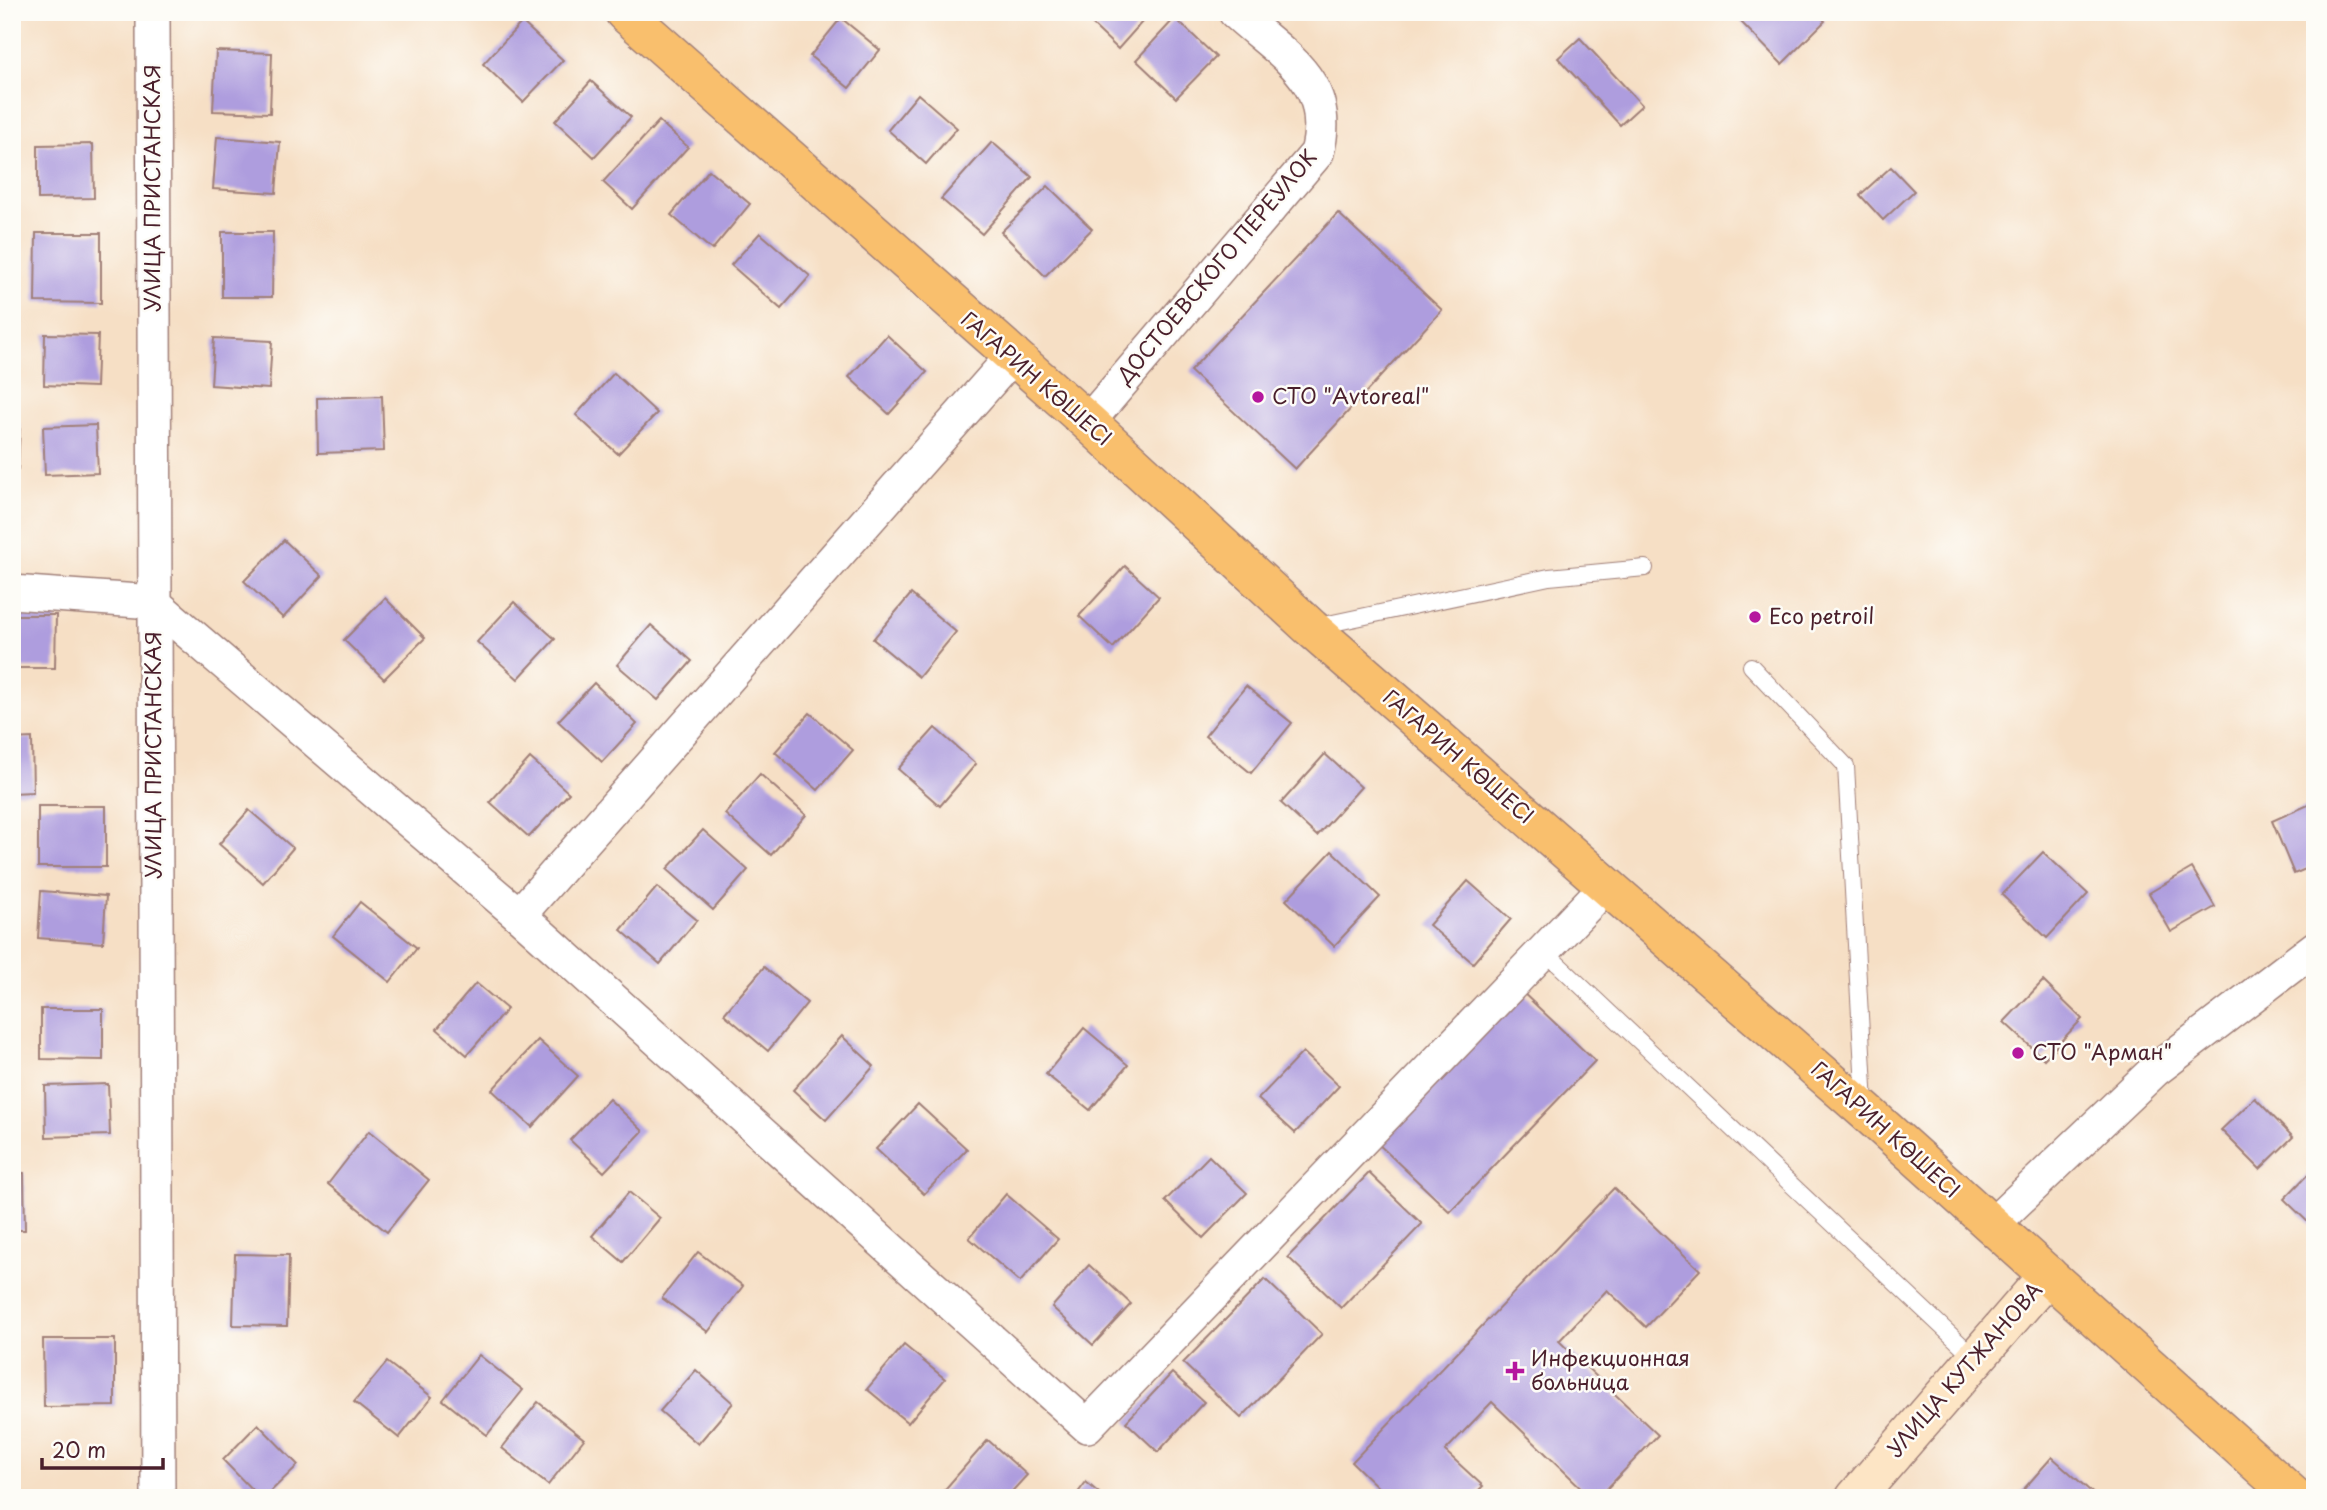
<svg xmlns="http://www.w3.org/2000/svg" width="2327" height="1510" viewBox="0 0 2327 1510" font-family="'Playpen Sans',sans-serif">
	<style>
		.building { fill: #ae9dde }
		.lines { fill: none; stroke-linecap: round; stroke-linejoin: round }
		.lane-casing { stroke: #a07f78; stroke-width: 18 }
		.street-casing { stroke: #a07f78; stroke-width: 36 }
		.secondary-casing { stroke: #a07f78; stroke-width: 41 }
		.highway-casing { stroke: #a07f78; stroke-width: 41 }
		.lane { stroke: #fff; stroke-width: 16 }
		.street { stroke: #fff; stroke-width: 33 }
		.secondary { stroke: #fde5c5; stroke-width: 38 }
		.highway { stroke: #f9bf6d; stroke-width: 38 }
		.poi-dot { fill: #b5179e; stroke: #fdfcf7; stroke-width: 2.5 }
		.labels { text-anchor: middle; stroke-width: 5; stroke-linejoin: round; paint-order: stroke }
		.street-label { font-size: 21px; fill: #4a1f2b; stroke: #fdfcf7 }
		.poi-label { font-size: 21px; fill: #4a1f2b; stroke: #fdfcf7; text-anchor: start }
	</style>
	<rect width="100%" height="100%" fill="#fdfcf7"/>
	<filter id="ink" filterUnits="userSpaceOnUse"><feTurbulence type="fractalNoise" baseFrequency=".0143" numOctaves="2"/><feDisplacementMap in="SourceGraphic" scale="14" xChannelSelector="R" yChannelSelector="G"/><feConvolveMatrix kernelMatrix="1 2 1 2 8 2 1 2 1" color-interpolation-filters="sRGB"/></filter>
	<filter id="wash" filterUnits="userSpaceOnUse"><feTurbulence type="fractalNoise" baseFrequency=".00686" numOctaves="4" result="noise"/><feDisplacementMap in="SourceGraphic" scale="28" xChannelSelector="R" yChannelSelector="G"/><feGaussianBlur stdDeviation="1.57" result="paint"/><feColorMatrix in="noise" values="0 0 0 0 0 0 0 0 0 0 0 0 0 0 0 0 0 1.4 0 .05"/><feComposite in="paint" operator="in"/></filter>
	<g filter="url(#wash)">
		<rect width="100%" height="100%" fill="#f6dfc5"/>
		<g id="blocks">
			<g class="building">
				<path d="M1079 12H1151L1118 49Z"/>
				<path d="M1750 12H1816L1825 21 1782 64 1741 22Z"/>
				<path d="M841 18 880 50 849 88 810 56Z"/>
				<path d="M1175 18 1216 57 1176 98 1136 60Z"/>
				<path d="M522 22 563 60 523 102 483 64Z"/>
				<path d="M1580 38 1642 105 1620 125 1558 58Z"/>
				<path d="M216 51 272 53 270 113 213 111Z"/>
				<path d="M591 81 631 117 594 157 555 121Z"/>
				<path d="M918 94 957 128 926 164 888 130Z"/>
				<path d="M659 121 688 147 632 209 603 182Z"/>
				<path d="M217 137 280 142 276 193 213 189Z"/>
				<path d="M992 142 1032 177 982 234 941 199Z"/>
				<path d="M93 144 94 198 38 199V145Z"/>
				<path d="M1891 167 1914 191 1883 220 1860 195Z"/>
				<path d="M709 170 750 204 712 250 671 215Z"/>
				<path d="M1048 186 1092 229 1045 276 1001 232Z"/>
				<path d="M1338 213 1442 310 1295 469 1190 371Z"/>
				<path d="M222 232H273L272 297H222Z"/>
				<path d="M36 233H101V303L35 302Z"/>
				<path d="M760 233 810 276 781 309 731 265Z"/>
				<path d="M45 334 98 335 96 387 44 385Z"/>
				<path d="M887 335 927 372 889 414 849 377Z"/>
				<path d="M214 338 272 341 269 389 211 385Z"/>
				<path d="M614 373 657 413 618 454 576 415Z"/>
				<path d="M382 396 384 451 318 453 317 398Z"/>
				<path d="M12 424H20L18 470H12Z"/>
				<path d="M96 425 98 473 45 475 43 427Z"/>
				<path d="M284 540 322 576 283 618 244 581Z"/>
				<path d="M1125 566 1159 597 1113 648 1079 616Z"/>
				<path d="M911 594 956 632 919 677 873 639Z"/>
				<path d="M385 598 425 638 384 679 344 640Z"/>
				<path d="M514 602 555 639 518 679 477 642Z"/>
				<path d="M12 615H56L55 668H12Z"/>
				<path d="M651 625 692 661 658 700 617 665Z"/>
				<path d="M594 683 637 724 602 762 558 721Z"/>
				<path d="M1246 686 1292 723 1251 773 1205 736Z"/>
				<path d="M810 713 853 750 818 790 775 752Z"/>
				<path d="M935 728 976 764 940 806 898 769Z"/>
				<path d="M32 738 33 792 12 793V739Z"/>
				<path d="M1325 754 1361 787 1317 836 1281 803Z"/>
				<path d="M530 758 569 793 529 837 490 802Z"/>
				<path d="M760 774 806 815 771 855 725 814Z"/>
				<path d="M2315 802V865L2294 874 2272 821Z"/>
				<rect x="38" y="806" width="68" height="61"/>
				<path d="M249 810 293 848 263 883 219 844Z"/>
				<path d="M703 830 748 870 713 910 667 869Z"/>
				<path d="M1332 851 1380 897 1334 946 1286 900Z"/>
				<path d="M2043 852 2088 894 2047 938 2002 895Z"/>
				<path d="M2192 868 2215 907 2171 932 2149 893Z"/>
				<path d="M1468 881 1511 919 1473 963 1429 925Z"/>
				<path d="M657 887 697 920 660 964 621 930Z"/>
				<path d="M41 891 106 896 103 943 38 938Z"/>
				<path d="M360 902 417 948 390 982 333 936Z"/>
				<path d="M764 967 807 1003 768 1051 724 1014Z"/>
				<path d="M2043 981 2082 1019 2044 1059 2004 1022Z"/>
				<path d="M476 983 507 1009 467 1055 437 1029Z"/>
				<path d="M1519 989 1595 1061 1450 1212 1374 1140Z"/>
				<path d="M41 1009H103V1060L41 1059Z"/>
				<path d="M1084 1028 1128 1065 1090 1110 1046 1074Z"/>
				<path d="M842 1036 874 1066 826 1120 793 1090Z"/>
				<path d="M538 1040 578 1076 532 1127 492 1090Z"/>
				<path d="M1303 1052 1339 1086 1295 1133 1258 1099Z"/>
				<path d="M108 1084 110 1135 46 1137 45 1086Z"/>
				<path d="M2255 1098 2293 1137 2260 1169 2221 1130Z"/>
				<path d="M609 1099 643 1131 604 1172 570 1140Z"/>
				<path d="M918 1104 967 1149 924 1194 876 1149Z"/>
				<path d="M369 1131 429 1180 387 1232 328 1184Z"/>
				<path d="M1209 1156 1247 1193 1203 1238 1165 1201Z"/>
				<path d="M2315 1167V1229L2284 1199Z"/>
				<path d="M12 1173H24L25 1230H12Z"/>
				<path d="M1369 1173 1422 1224 1341 1308 1288 1257Z"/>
				<path d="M1614 1188 1700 1270 1646 1327 1607 1290 1559 1341 1658 1435 1598 1498H1592L1492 1402 1445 1451 1483 1486 1471 1498H1389L1352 1462Z"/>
				<path d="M629 1192 660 1218 623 1262 592 1236Z"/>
				<path d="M1006 1194 1058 1239 1020 1282 969 1238Z"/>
				<path d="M698 1252 743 1286 708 1332 662 1298Z"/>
				<path d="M235 1254 289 1255 287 1326 233 1325Z"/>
				<path d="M1089 1265 1131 1304 1093 1345 1052 1307Z"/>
				<path d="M1265 1279 1322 1334 1241 1418 1183 1363Z"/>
				<path d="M43 1339H115V1406L44 1407Z"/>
				<path d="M904 1345 945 1379 908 1423 867 1389Z"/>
				<path d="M479 1355 523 1390 487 1435 443 1400Z"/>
				<path d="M387 1362 432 1397 399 1438 354 1402Z"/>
				<path d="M696 1370 733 1403 698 1444 660 1411Z"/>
				<path d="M1172 1373 1204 1402 1158 1452 1126 1422Z"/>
				<path d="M538 1402 584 1439 548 1485 502 1448Z"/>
				<path d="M258 1424 298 1465 264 1498H260L223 1460Z"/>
				<path d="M988 1440 1027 1475 1006 1498H943L940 1495Z"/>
				<path d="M2052 1457 2098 1498H2016Z"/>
				<path d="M1086 1482 1105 1498H1074Z"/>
			</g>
		</g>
	</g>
	<g filter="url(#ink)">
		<use href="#blocks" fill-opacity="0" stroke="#a07f78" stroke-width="2"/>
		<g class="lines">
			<g class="lane-casing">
				<g id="lane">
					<path d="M1314 627 1549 577 1645 568"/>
					<path d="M1751 666 1846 766 1865 1105"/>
					<path d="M1543 950 1975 1358"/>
				</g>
			</g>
			<g class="street-casing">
				<g id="street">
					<path d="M153 12 158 1498"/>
					<path d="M1088 422 1317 153C1336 81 1283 56 1235 12"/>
					<path d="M12 592 153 602 519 915 1087 1426 1606 886"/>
					<path d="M519 915 1011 358"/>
					<path d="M1991 1226 2154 1071 2315 948"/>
				</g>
			</g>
			<g class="secondary-casing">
				<path id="secondary" d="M1855 1498 2048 1275"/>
			</g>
			<g class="highway-casing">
				<path id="highway" d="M624 12 1088 422 1311 628 1865 1111 2296 1498"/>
			</g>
			<use href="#lane" class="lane"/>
			<use href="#street" class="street"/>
			<use href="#secondary" class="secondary"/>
			<use href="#highway" class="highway"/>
		</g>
	</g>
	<g class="poi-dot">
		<circle cx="1258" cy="397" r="7"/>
		<circle cx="1755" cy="617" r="7"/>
		<circle cx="2018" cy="1053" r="7"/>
		<path d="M1511.5 1360.5h7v7h7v7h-7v7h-7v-7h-7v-7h7z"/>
	</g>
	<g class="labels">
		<g class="street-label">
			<text transform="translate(153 188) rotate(-90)" y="7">УЛИЦА ПРИСТАНСКАЯ</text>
			<text transform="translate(1217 267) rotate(-50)" y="7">ДОСТОЕВСКОГО ПЕРЕУЛОК</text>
			<text transform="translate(1036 379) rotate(41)" y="7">ГАГАРИН КӨШЕСІ</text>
			<text transform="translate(154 755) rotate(-90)" y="7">УЛИЦА ПРИСТАНСКАЯ</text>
			<text transform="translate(1458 757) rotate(41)" y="7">ГАГАРИН КӨШЕСІ</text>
			<text transform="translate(1885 1130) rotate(42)" y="7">ГАГАРИН КӨШЕСІ</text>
			<text transform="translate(1965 1370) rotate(-49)" y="7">УЛИЦА КУТЖАНОВА</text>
		</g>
		<g class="poi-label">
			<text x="1272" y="404">СТО "Avtoreal"</text>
			<text x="1769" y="624">Eco petroil</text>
			<text x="2032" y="1060">СТО "Арман"</text>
			<text x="1531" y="1366">Инфекционная<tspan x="1531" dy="24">больница</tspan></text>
		</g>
	</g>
	<rect width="2327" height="1510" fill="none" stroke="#fdfcf7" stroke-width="42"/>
	<path d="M42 1458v10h121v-10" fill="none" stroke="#4a1f2b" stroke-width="3.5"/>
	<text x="52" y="1458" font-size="21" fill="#4a1f2b" stroke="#fdfcf7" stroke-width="5" paint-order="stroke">20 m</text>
</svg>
